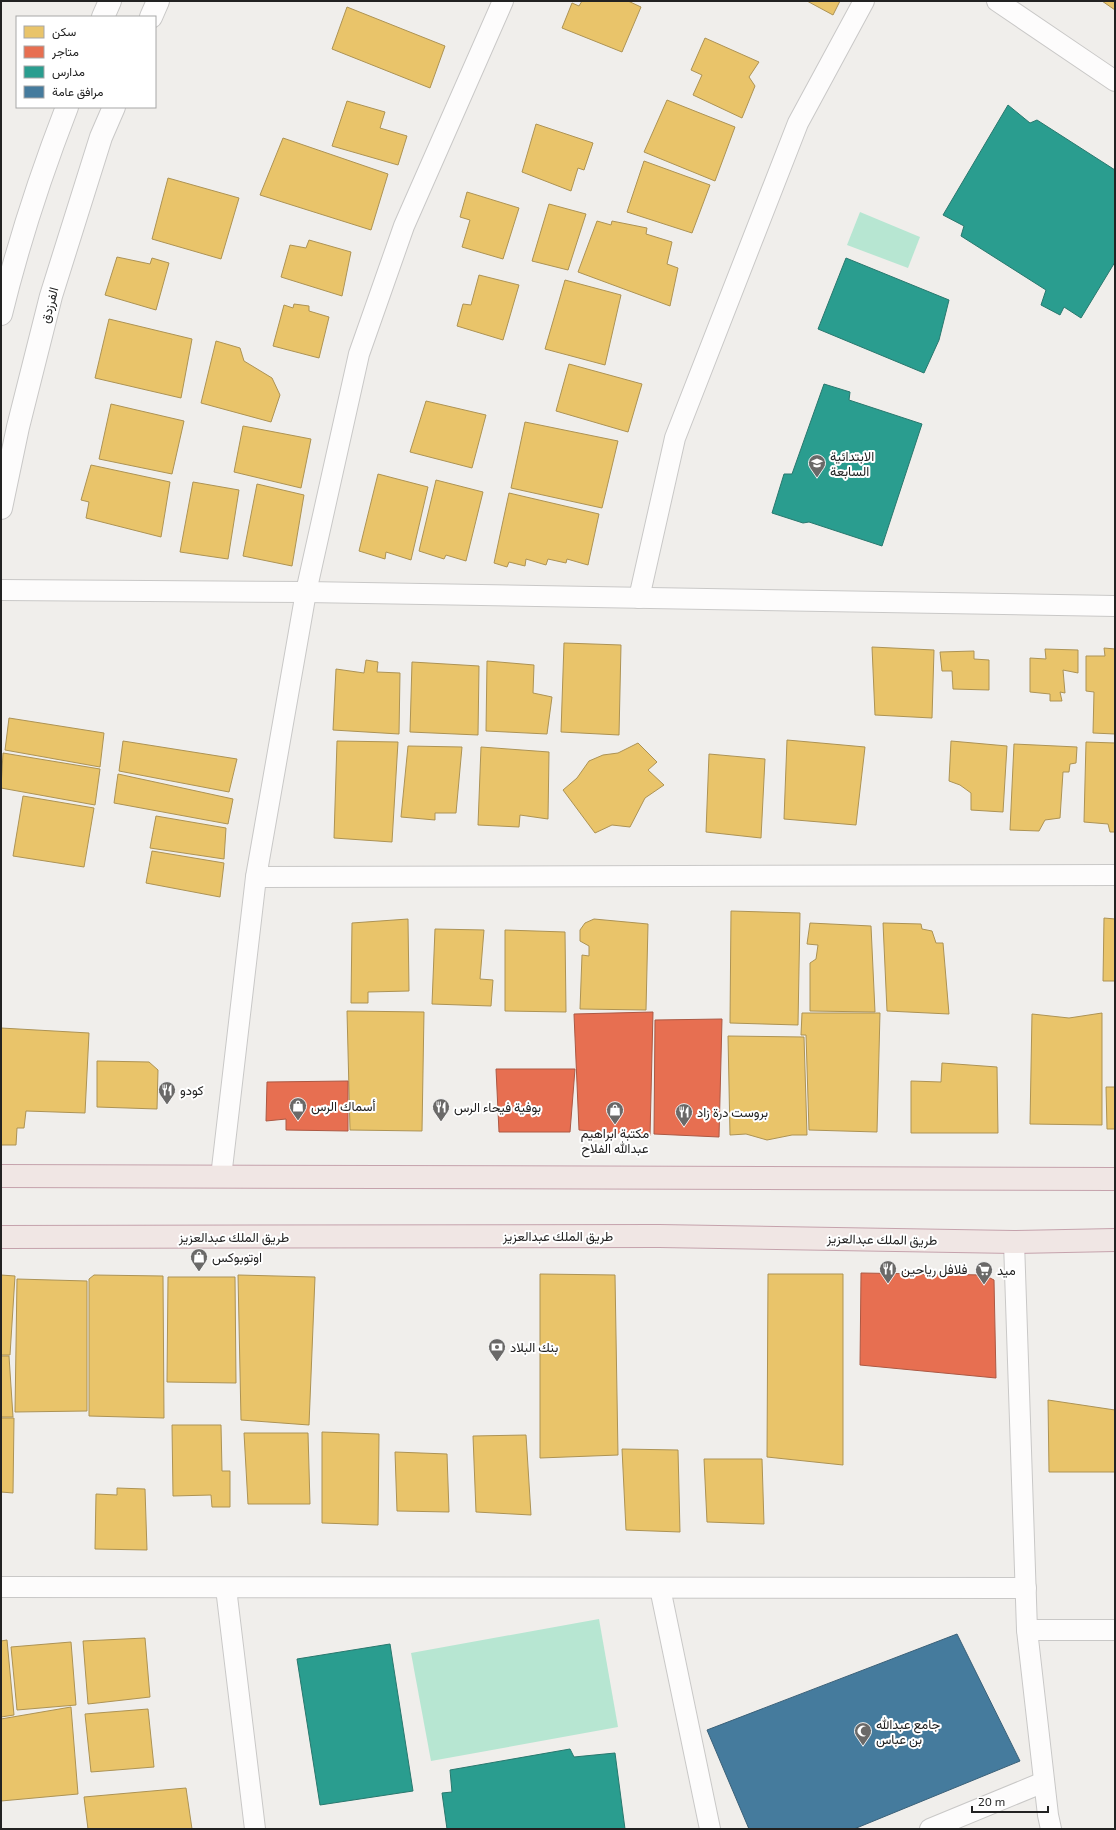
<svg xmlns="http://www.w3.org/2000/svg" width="1116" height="1830" viewBox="0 0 1116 1830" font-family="'Exo 2',Vazirmatn,sans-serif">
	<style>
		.pitch { fill: #b7e6d2 }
		.homes { fill: #e9c46a; stroke: #ad9354 }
		.shops { fill: #e76f51; stroke: #ac5843 }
		.schools { fill: #2a9d8f; stroke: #28786e }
		.public { fill: #457b9d; stroke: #3a6078 }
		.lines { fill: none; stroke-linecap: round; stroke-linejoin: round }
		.minor-casing { stroke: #c9c8c7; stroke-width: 22 }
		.tertiary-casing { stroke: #c9c8c7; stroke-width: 24 }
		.trunk-casing { stroke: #c5a2ac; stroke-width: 24 }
		.minor { stroke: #fdfcfc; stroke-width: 20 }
		.tertiary { stroke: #fdfcfc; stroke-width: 22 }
		.trunk { stroke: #f0e6e4; stroke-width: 22 }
		.labels { text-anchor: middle; stroke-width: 4; stroke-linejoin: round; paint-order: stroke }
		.street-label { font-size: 13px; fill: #222; stroke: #fff }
		.poi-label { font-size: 13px; fill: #222; stroke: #fff; text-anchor: start }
	</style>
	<rect width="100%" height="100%" fill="#f0eeeb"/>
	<g class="pitch">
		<path d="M860 212 920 237 908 268 847 245Z"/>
		<path d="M599 1619 618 1727 431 1761 411 1653Z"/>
	</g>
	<g class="homes">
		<path d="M582 1H628L641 7 622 52 562 28 572 3 579 6Z"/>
		<path d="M807 1H840L833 15Z"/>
		<path d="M1102 1H1115V10Z"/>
		<path d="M347 7 445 46 430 88 332 49Z"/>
		<path d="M705 38 759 62 749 77 755 86 742 118 693 95 702 75 691 70Z"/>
		<path d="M667 100 735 127 715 181 644 152Z"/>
		<path d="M347 101 385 112 380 128 407 136 398 165 332 146Z"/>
		<path d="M536 124 593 143 584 170 578 168 571 191 522 172Z"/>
		<path d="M283 138 388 174 371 230 260 195Z"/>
		<path d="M644 161 710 185 692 233 627 212Z"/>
		<path d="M168 178 239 198 221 259 152 239Z"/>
		<path d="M467 192 519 208 503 259 462 247 470 220 460 217Z"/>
		<path d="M549 204 586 214 568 270 532 261Z"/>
		<path d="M597 221 611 225 612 221 647 228 646 234 672 242 667 264 678 268 670 306 578 272Z"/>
		<path d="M309 240 351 252 342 296 281 277 290 245 306 248Z"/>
		<path d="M117 257 150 264 152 258 169 263 156 310 105 295Z"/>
		<path d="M479 275 519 285 503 340 457 326 463 304 471 305Z"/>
		<path d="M565 280 621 295 605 365 545 349Z"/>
		<path d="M294 304 309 306V311L329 317 319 358 273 346 284 305 293 308Z"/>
		<path d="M109 319 192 339 181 398 95 378Z"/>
		<path d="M216 341 240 348 244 361 272 378 280 395 271 422 201 403Z"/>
		<path d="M569 364 642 384 628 432 556 411Z"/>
		<path d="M426 401 486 415 472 468 410 452Z"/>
		<path d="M111 404 184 421 172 474 99 459Z"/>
		<path d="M525 422 618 441 602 508 511 488Z"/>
		<path d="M243 426 311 439 301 488 234 472Z"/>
		<path d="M91 465 170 482 161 537 86 518 89 502 81 500Z"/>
		<path d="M378 474 428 487 411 560 386 552 385 559 359 551Z"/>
		<path d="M436 480 483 492 466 561 446 555 444 559 419 551Z"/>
		<path d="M193 482 239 490 228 559 180 552Z"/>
		<path d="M257 484 304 495 292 566 243 556Z"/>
		<path d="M509 493 599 514 588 565 567 559 566 563 548 559 546 565 526 559 525 566 509 562 507 567 494 563Z"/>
		<path d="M564 643 621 645 619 735 561 732Z"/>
		<path d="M872 647 934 650 932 718 875 715Z"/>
		<path d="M1104 648 1115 649V734L1093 733 1094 692 1086 691V656H1105Z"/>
		<path d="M1045 649 1078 650V673L1063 670 1065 693 1060 692 1062 701H1050V694L1030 692V658L1046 659Z"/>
		<path d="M974 651V659L989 660V690L953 689 952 671H942L940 652Z"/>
		<path d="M366 660 378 662 377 672 400 673 399 734 333 730 336 669 364 673Z"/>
		<path d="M487 661 534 665 533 693 552 697 547 734 486 731Z"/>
		<path d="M412 662 479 666 478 735 410 732Z"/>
		<path d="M9 718 104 733 100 767 5 750Z"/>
		<path d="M787 740 865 747 856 825 784 819Z"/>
		<path d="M123 741 237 759 229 792 119 771Z"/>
		<path d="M337 741 398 742 392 842 334 838Z"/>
		<path d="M951 741 1007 746 1003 812 971 810V793L960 785 949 781Z"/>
		<path d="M1086 742 1115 743V832H1110L1108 824 1084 822Z"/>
		<path d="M638 743 657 762 648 770 664 785 645 798 630 827 612 825 595 833 563 790 577 778 589 761 603 755 618 753Z"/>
		<path d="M1014 744 1077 747 1076 763 1070 764 1069 772H1063L1060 818 1045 820 1039 831 1010 830Z"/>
		<path d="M408 746 462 747 456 813H435V820L401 817Z"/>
		<path d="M481 747 549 752 548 819 520 815 519 827 478 825Z"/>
		<path d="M3 753 100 769 95 805 1 788Z"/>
		<path d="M709 754 765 759 761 838 706 832Z"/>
		<path d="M118 774 233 799 228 824 114 803Z"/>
		<path d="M23 796 94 808 84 867 13 856Z"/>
		<path d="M156 816 226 828 224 859 150 848Z"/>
		<path d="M152 851 224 863 220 897 146 883Z"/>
		<path d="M731 911 800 913 798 1025 730 1023Z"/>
		<path d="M1104 918 1115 919V981H1103Z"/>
		<path d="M408 919 409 991 368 992V1003H351L352 923Z"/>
		<path d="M594 919 648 924 646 1010 580 1009 582 955 589 956V946L580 941V930L585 923Z"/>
		<path d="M810 923 871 926 875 1012 810 1011V963L816 959 818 945 807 944Z"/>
		<path d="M883 923 921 924 922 929 932 931 936 943H943L949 1014 887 1011Z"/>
		<path d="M435 929 484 930 480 979 493 980 491 1006 432 1004Z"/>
		<path d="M505 930 565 932 566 1012 505 1011Z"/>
		<path d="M347 1011 424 1012 422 1131 350 1130Z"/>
		<path d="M802 1013H880L877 1132 809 1130 806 1035H801Z"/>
		<path d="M1102 1013V1125L1030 1124 1032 1014 1069 1018Z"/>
		<path d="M1 1028 89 1033 85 1113 26 1111 24 1128H17L16 1145H1Z"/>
		<path d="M728 1036 804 1037 807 1135H792L767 1140 746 1134 730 1135Z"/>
		<path d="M97 1061 149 1062 158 1070 157 1109 97 1107Z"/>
		<path d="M942 1063 997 1067 998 1133H911V1081L941 1082Z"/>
		<path d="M1106 1087H1115V1129H1107Z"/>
		<path d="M540 1274 615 1275 618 1455 540 1458Z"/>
		<path d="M768 1274H843V1465L767 1457Z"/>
		<path d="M1 1275 15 1276 10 1355H1Z"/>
		<path d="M94 1275 163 1276 164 1418 89 1416V1279Z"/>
		<path d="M238 1275 315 1277 309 1425 241 1420Z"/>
		<path d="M168 1277H235L236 1383 167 1382Z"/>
		<path d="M17 1279 87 1281V1411L15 1412Z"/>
		<path d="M1 1356H9L13 1417H1Z"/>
		<path d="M1048 1400 1115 1410V1472H1049Z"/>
		<path d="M1 1418H14L13 1493 1 1492Z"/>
		<path d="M172 1425H221L222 1471H230V1507H212L211 1495 173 1496Z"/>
		<path d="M322 1432 379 1434 378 1525 322 1523Z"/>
		<path d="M244 1433H308L310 1504H248Z"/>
		<path d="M526 1435 531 1515 476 1512 473 1436Z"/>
		<path d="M622 1449 678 1450 680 1532 626 1530Z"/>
		<path d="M395 1452 447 1454 449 1512 397 1511Z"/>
		<path d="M704 1459H762L764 1524 707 1522Z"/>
		<path d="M117 1488 145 1489 147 1550 95 1549 96 1494 117 1495Z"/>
		<path d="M145 1638 150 1697 88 1704 83 1641Z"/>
		<path d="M7 1640 14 1715 1 1717V1641Z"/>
		<path d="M71 1642 76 1705 17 1710 11 1647Z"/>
		<path d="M71 1707 78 1794 1 1801V1719Z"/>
		<path d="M148 1709 154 1767 91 1772 85 1714Z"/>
		<path d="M186 1788 192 1829H88L84 1797Z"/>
	</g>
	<g class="shops">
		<path d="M653 1012 650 1136 579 1130 574 1014Z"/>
		<path d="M722 1019 719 1137 654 1134 655 1020Z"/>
		<path d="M496 1069H575L570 1132H499Z"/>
		<path d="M348 1081V1131L286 1130V1119L266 1121 267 1082Z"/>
		<path d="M861 1273 984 1275 994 1280 996 1378 860 1365Z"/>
	</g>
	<g class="schools">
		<path d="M1008 105 1030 123 1037 120 1115 170V262L1081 318 1064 307 1060 315 1041 305 1046 290 961 236 964 226 943 215Z"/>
		<path d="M846 258 949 300 939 340 924 373 818 329Z"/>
		<path d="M824 384 850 392 849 400 922 424 882 546 809 522 803 523 772 513 784 474H792Z"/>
		<path d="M390 1644 413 1791 320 1805 297 1659Z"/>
		<path d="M570 1749 574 1757 615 1753 625 1829H447L442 1793 452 1792 450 1770Z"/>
	</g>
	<path class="public" d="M957 1634 1020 1761 854 1829H749L707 1730Z"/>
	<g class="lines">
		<g class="minor-casing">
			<g id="minor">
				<path d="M997 1 1115 81"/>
				<path d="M1 590 306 592 1115 606"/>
				<path d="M639 598 675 438 798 123 864 1"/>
				<path d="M256 877 1115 875"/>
				<path d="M221 1177 256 877 306 592 359 354 404 226 503 1"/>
				<path d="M1014 1242 1027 1630 1048 1815 1051 1829"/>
				<path d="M1 1587 1026 1588"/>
				<path d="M226 1588 255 1829"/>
				<path d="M660 1588 710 1829"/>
				<path d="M1027 1630H1115"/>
				<path d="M930 1829 1044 1782"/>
			</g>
		</g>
		<g class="tertiary-casing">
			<g id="tertiary">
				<path d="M103 17 110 1"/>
				<path d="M151 17 158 1"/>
				<path d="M1 314C18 244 41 174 67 107"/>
				<path d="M1 508 18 427 51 296 101 137 114 107"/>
			</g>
		</g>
		<g class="trunk-casing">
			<g id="trunk">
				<path d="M1 1176 1115 1179"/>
				<path d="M1 1237 659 1236 1014 1242 1115 1240"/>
			</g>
		</g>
		<use href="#minor" class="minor"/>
		<use href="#tertiary" class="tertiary"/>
		<use href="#trunk" class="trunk"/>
	</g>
	<defs>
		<g id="school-pin" transform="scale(0.9)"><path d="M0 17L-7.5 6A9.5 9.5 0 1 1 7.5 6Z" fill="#6a6968" stroke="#fff"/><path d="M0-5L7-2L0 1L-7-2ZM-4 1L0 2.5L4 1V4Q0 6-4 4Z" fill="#fff"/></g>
		<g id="restaurant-pin" transform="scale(0.9)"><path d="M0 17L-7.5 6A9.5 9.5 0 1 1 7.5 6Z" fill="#6a6968" stroke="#fff"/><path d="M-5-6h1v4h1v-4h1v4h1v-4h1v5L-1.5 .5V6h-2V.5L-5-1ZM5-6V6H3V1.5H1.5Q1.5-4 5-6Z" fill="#fff"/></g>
		<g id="shop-pin" transform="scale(0.9)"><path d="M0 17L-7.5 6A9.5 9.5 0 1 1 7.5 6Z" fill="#6a6968" stroke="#fff"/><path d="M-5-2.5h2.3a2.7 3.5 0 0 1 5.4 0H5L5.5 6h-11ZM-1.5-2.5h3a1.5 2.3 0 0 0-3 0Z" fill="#fff"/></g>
		<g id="supermarket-pin" transform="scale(0.9)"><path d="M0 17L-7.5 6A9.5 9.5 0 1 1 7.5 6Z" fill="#6a6968" stroke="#fff"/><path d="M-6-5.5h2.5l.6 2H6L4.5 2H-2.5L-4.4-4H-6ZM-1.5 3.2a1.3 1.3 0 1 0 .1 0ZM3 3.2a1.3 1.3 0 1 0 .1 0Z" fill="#fff"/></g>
		<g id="bank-pin" transform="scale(0.9)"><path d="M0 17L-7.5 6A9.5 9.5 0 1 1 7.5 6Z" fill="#6a6968" stroke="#fff"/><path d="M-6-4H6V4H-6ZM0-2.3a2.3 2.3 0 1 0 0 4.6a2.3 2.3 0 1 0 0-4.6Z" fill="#fff"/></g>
		<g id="mosque-pin" transform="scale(0.9)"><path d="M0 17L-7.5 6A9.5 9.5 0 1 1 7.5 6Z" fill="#6a6968" stroke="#fff"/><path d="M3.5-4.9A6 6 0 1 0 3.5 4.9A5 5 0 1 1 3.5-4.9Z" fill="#fff"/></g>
	</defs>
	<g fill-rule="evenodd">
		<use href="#school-pin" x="817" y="463"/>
		<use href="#restaurant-pin" x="167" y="1090"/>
		<use href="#shop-pin" x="298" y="1106"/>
		<use href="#restaurant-pin" x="441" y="1107"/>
		<use href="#shop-pin" x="615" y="1110"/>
		<use href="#restaurant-pin" x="684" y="1112"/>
		<use href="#shop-pin" x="199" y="1257"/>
		<use href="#restaurant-pin" x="888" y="1269"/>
		<use href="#supermarket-pin" x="984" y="1270"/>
		<use href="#bank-pin" x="497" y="1347"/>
		<use href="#mosque-pin" x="863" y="1731"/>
	</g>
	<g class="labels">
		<g class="street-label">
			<text transform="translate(49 305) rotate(-75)" y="5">الفرزدق</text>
			<text x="558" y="1241">طريق الملك عبدالعزيز</text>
			<text x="234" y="1242">طريق الملك عبدالعزيز</text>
			<text transform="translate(882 1239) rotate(1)" y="5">طريق الملك عبدالعزيز</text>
		</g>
		<g class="poi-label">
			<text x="830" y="461">الابتدائية<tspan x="830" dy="15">السابعة</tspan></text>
			<text x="180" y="1095">كودو</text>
			<text x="311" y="1111">أسماك الرس</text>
			<text x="454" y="1112">بوفية فيحاء الرس</text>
			<text x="697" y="1117">بروست درة زاد</text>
			<text x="615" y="1138" text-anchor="middle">مكتبة ابراهيم<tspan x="615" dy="15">عبدالله الفلاح</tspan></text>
			<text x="212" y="1262">اوتوبوكس</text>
			<text x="901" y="1274">فلافل رياحين</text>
			<text x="997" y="1275">ميد</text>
			<text x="510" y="1352">بنك البلاد</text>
			<text x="876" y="1729">جامع عبدالله<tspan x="876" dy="15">بن عباس</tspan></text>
		</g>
	</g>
	<rect width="1116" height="1830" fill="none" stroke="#222222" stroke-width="4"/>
	<rect x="16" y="16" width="140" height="92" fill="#ffffff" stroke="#a7a7a7"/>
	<rect x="24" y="26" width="20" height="12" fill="#e9c46a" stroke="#a7a7a7"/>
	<text x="52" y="36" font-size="12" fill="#222222">سكن</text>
	<rect x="24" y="46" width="20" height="12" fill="#e76f51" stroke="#a7a7a7"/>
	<text x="52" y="56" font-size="12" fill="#222222">متاجر</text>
	<rect x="24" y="66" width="20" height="12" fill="#2a9d8f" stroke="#a7a7a7"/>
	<text x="52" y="76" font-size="12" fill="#222222">مدارس</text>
	<rect x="24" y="86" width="20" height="12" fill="#457b9d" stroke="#a7a7a7"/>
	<text x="52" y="96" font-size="12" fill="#222222">مرافق عامة</text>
	<path d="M972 1806v6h76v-6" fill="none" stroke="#222222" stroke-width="2"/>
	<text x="978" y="1806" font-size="12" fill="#222222" stroke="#ffffff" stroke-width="3" paint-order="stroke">20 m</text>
</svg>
